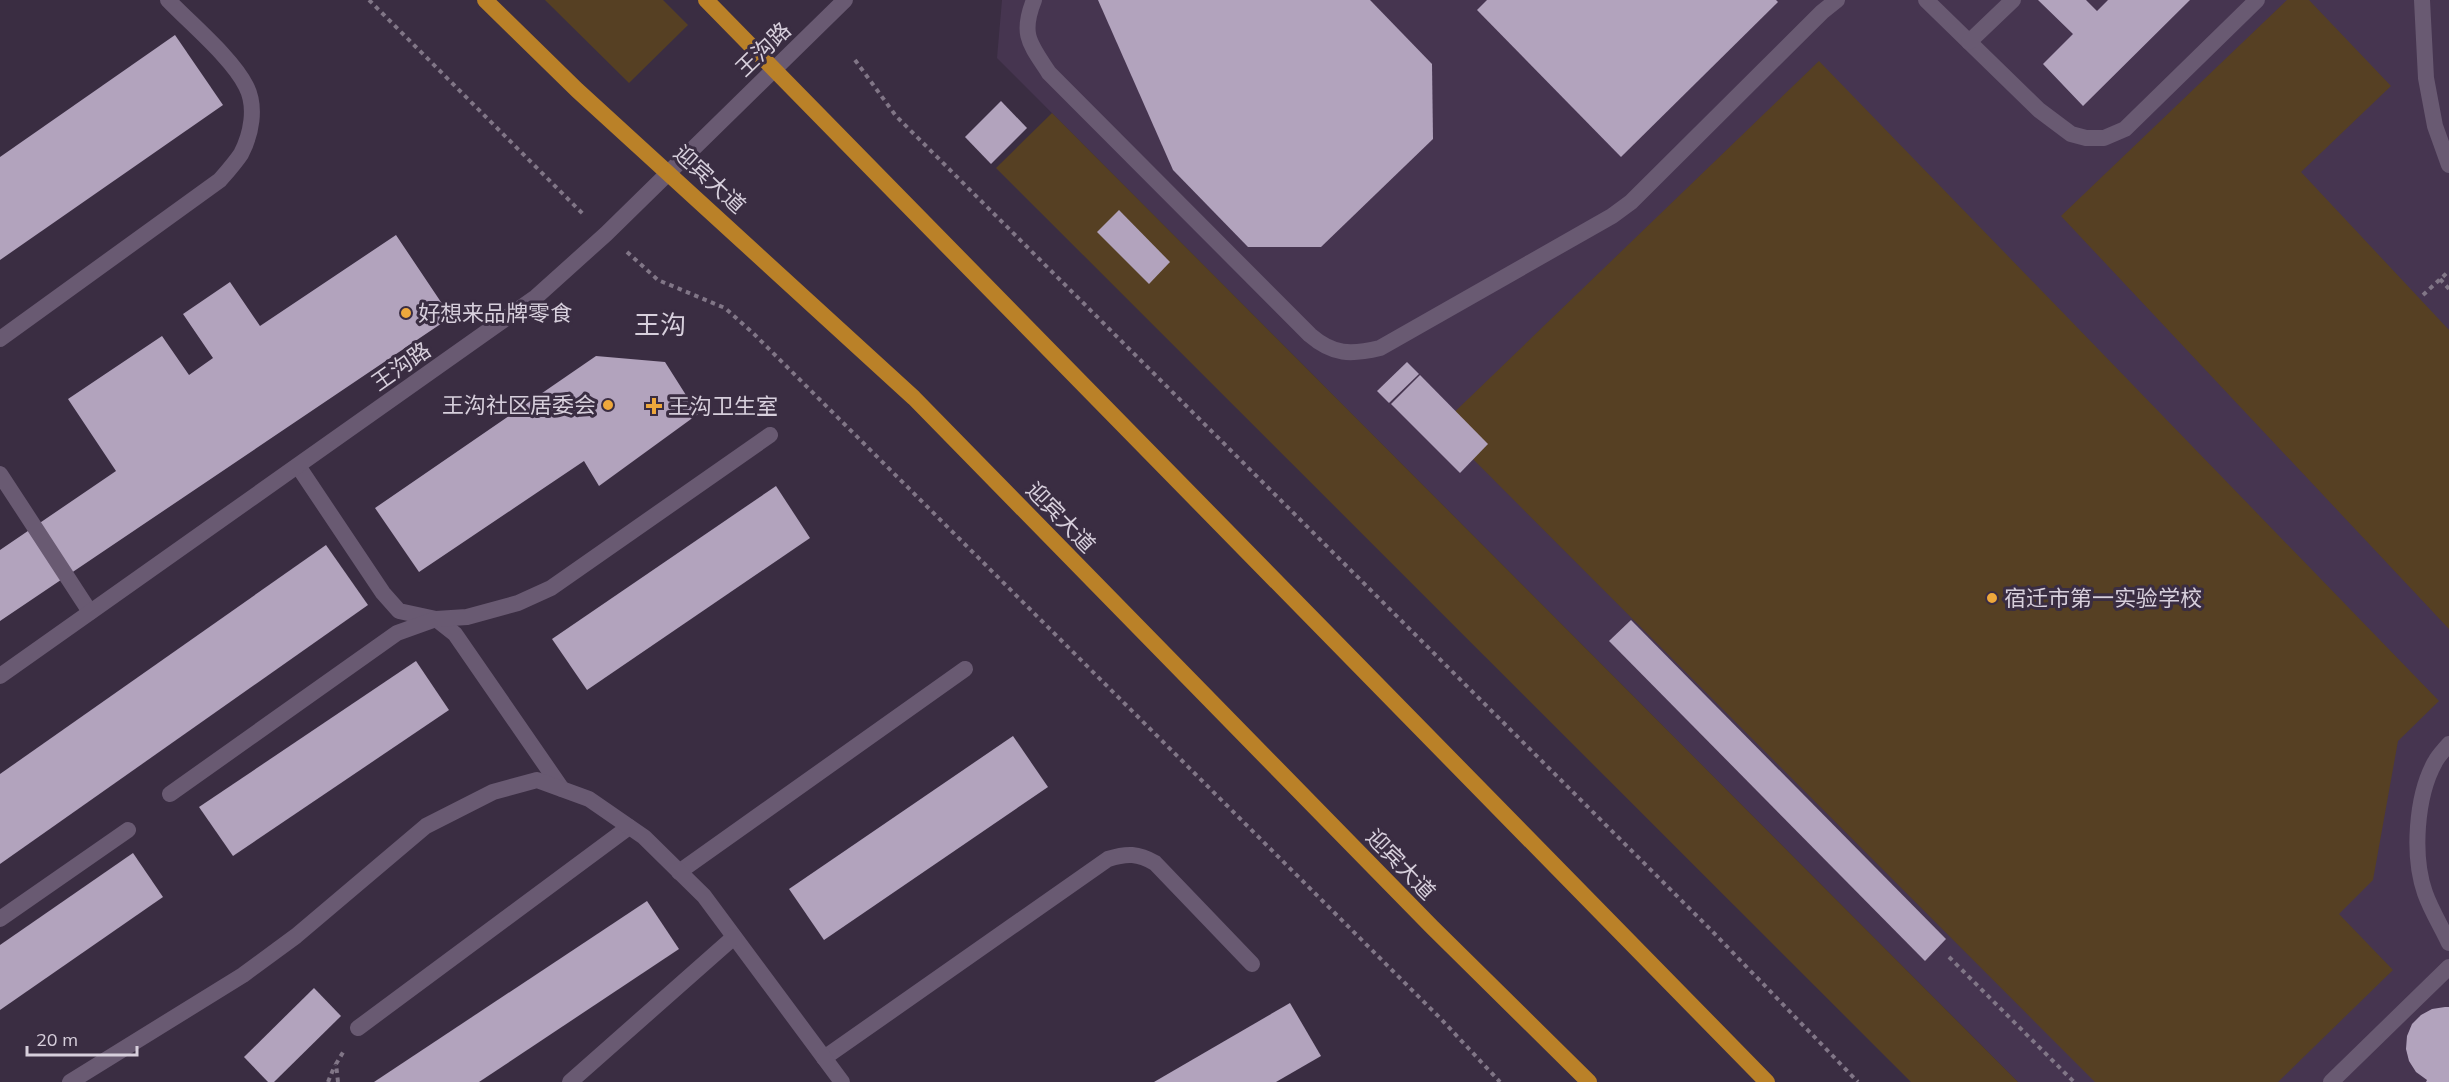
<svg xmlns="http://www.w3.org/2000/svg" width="2449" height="1082" viewBox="0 0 2449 1082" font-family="Mulish,'Noto Sans SC',sans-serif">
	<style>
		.built { fill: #463550 }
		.green { fill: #564023 }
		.building { fill: #b2a3bd }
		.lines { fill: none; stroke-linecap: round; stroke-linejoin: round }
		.path { stroke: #817687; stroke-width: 4; stroke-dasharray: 4.5 4.5; stroke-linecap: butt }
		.service { stroke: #695a72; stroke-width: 16 }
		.tertiary { stroke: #695a72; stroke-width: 16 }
		.trunk { stroke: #ba8128; stroke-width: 16 }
		.poi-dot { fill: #eea83c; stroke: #3a2d42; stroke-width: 2 }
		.labels { text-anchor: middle; stroke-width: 6; stroke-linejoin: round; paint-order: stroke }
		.street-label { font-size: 22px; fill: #d7cfdc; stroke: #3a2d42 }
		.poi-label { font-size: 22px; fill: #d7cfdc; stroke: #3a2d42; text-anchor: start }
		.quarter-label { font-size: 26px; fill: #d7cfdc; stroke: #3a2d42 }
	</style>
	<rect width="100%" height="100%" fill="#3a2d42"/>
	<path class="built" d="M1002 0H2449V1082H2018L997 58Z"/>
	<g class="green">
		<path d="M545 0H663L688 25 629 83Z"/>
		<path d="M2287 0H2309L2391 86 2301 172 2449 330V629L2061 216Z"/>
		<path d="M1819 61 2439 701 2398 741 2373 880 2339 914 2393 970 2278 1082H2095L1440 426Z"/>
		<path d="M1052 113 2018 1082H1911L996 168Z"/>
	</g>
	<g class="building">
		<path d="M1098 0H1370L1432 64 1433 139 1321 247H1248L1173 170Z"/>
		<path d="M1487 0H1776L1778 2 1621 157 1477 10Z"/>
		<path d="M2038 0H2086L2097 11 2108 0H2190L2083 106 2043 64 2073 34Z"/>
		<path d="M175 35 223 105 0 260V157Z"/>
		<path d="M1001 101 1027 128 991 164 965 137Z"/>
		<path d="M1119 210 1170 262 1149 284 1097 232Z"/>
		<path d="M396 235 451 317 0 621V550L116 471 68 399 162 336 189 375 213 358 183 314 230 282 260 326Z"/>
		<path d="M596 356 665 362 698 414 599 486 584 461 419 572 375 508Z"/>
		<path d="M1407 362 1419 374 1389 403 1377 391Z"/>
		<path d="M1420 375 1488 444 1460 473 1391 404Z"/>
		<path d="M776 486 810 538 587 690 552 639Z"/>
		<path d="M326 545 368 605 0 864V774Z"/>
		<path d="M1631 620 1946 939 1925 961 1609 641Z"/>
		<path d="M416 661 449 710 233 856 199 807Z"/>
		<path d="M1013 736 1048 787 824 940 789 889Z"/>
		<path d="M133 853 163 897 0 1010V945Z"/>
		<path d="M647 901 679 949 479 1082H374Z"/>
		<path d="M314 988 341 1016 274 1082H268L244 1057Z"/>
		<path d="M1290 1003 1321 1056 1276 1082H1154Z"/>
		<path d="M2445 1007H2449V1082H2426L2427 1080 2416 1072 2409 1061 2406 1049 2407 1036 2412 1024 2421 1015 2432 1009Z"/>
	</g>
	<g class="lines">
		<g class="path">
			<path d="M369 0 585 216"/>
			<path d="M855 60 896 116 1709 928 1858 1082"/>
			<path d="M627 252 658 280 725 308 753 333 1441 1019 1500 1082"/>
			<path d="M2440 279 2449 289"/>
			<path d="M2423 295 2449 271"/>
			<path d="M1949 957 2074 1082"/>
			<path d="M328 1082 335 1065"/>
			<path d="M338 1082 336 1064 345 1049"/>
		</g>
		<g class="service">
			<path d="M1034 0C1020 35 1030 44 1049 73L1310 335C1333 355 1351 355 1380 348L1612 216 1631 202 1822 12 1837 0"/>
			<path d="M1926 0 2039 110 2071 134 2086 138H2104L2125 129 2257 0"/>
			<path d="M2422 0 2426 78 2435 126 2449 165"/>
			<path d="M1969 42 2013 0"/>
			<path d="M0 339 220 180C227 172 235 163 241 154 251 135 257 107 246 86 232 58 191 24 168 0"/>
			<path d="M298 466 383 593 399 611 436 619 455 634 562 789"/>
			<path d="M0 474 90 612"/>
			<path d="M2449 744C2444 750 2438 756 2435 762 2416 796 2412 856 2425 893 2431 910 2441 926 2449 943"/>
			<path d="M170 794 397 633 436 619 467 617 518 603 551 588 770 435"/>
			<path d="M679 872 965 669"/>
			<path d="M0 919 128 830"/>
			<path d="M358 1028 629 827"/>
			<path d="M824 1058 1108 859C1127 853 1138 853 1155 863L1252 964"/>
			<path d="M70 1082 243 975 296 936 426 826 493 792 537 780 589 799 644 837 704 896 842 1082"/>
			<path d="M570 1082 734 937"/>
			<path d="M2331 1082 2449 967"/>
		</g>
		<path class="tertiary" d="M0 676 536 297 606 234 845 0"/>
		<g class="trunk">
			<path d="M485 0 577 90 914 398 1432 927 1589 1082"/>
			<path d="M706 0 1767 1082"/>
		</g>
	</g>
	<g class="poi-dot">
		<circle cx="406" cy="313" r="6"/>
		<circle cx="608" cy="405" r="6"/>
		<path d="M651 397h6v6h6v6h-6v6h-6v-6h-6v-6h6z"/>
		<circle cx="1992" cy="598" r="6"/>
	</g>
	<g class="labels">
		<g class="street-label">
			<text transform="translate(763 49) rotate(-44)" y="8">王沟路</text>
			<text transform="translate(710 179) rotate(43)" y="8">迎宾大道</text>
			<text transform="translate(401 366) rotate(-35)" y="8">王沟路</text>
			<text transform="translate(1061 517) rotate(46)" y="8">迎宾大道</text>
			<text transform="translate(1401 864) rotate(46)" y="8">迎宾大道</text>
		</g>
		<g class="poi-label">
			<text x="418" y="321">好想来品牌零食</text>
			<text x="596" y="413" text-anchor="end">王沟社区居委会</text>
			<text x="668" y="414">王沟卫生室</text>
			<text x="2004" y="606">宿迁市第一实验学校</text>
		</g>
		<g class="quarter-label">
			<text x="660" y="334">王沟</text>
		</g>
	</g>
	<path d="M27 1046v9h110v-9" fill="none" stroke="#d7cfdc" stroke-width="3"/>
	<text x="36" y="1046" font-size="18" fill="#d7cfdc" stroke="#3a2d42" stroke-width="4.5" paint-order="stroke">20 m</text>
</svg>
